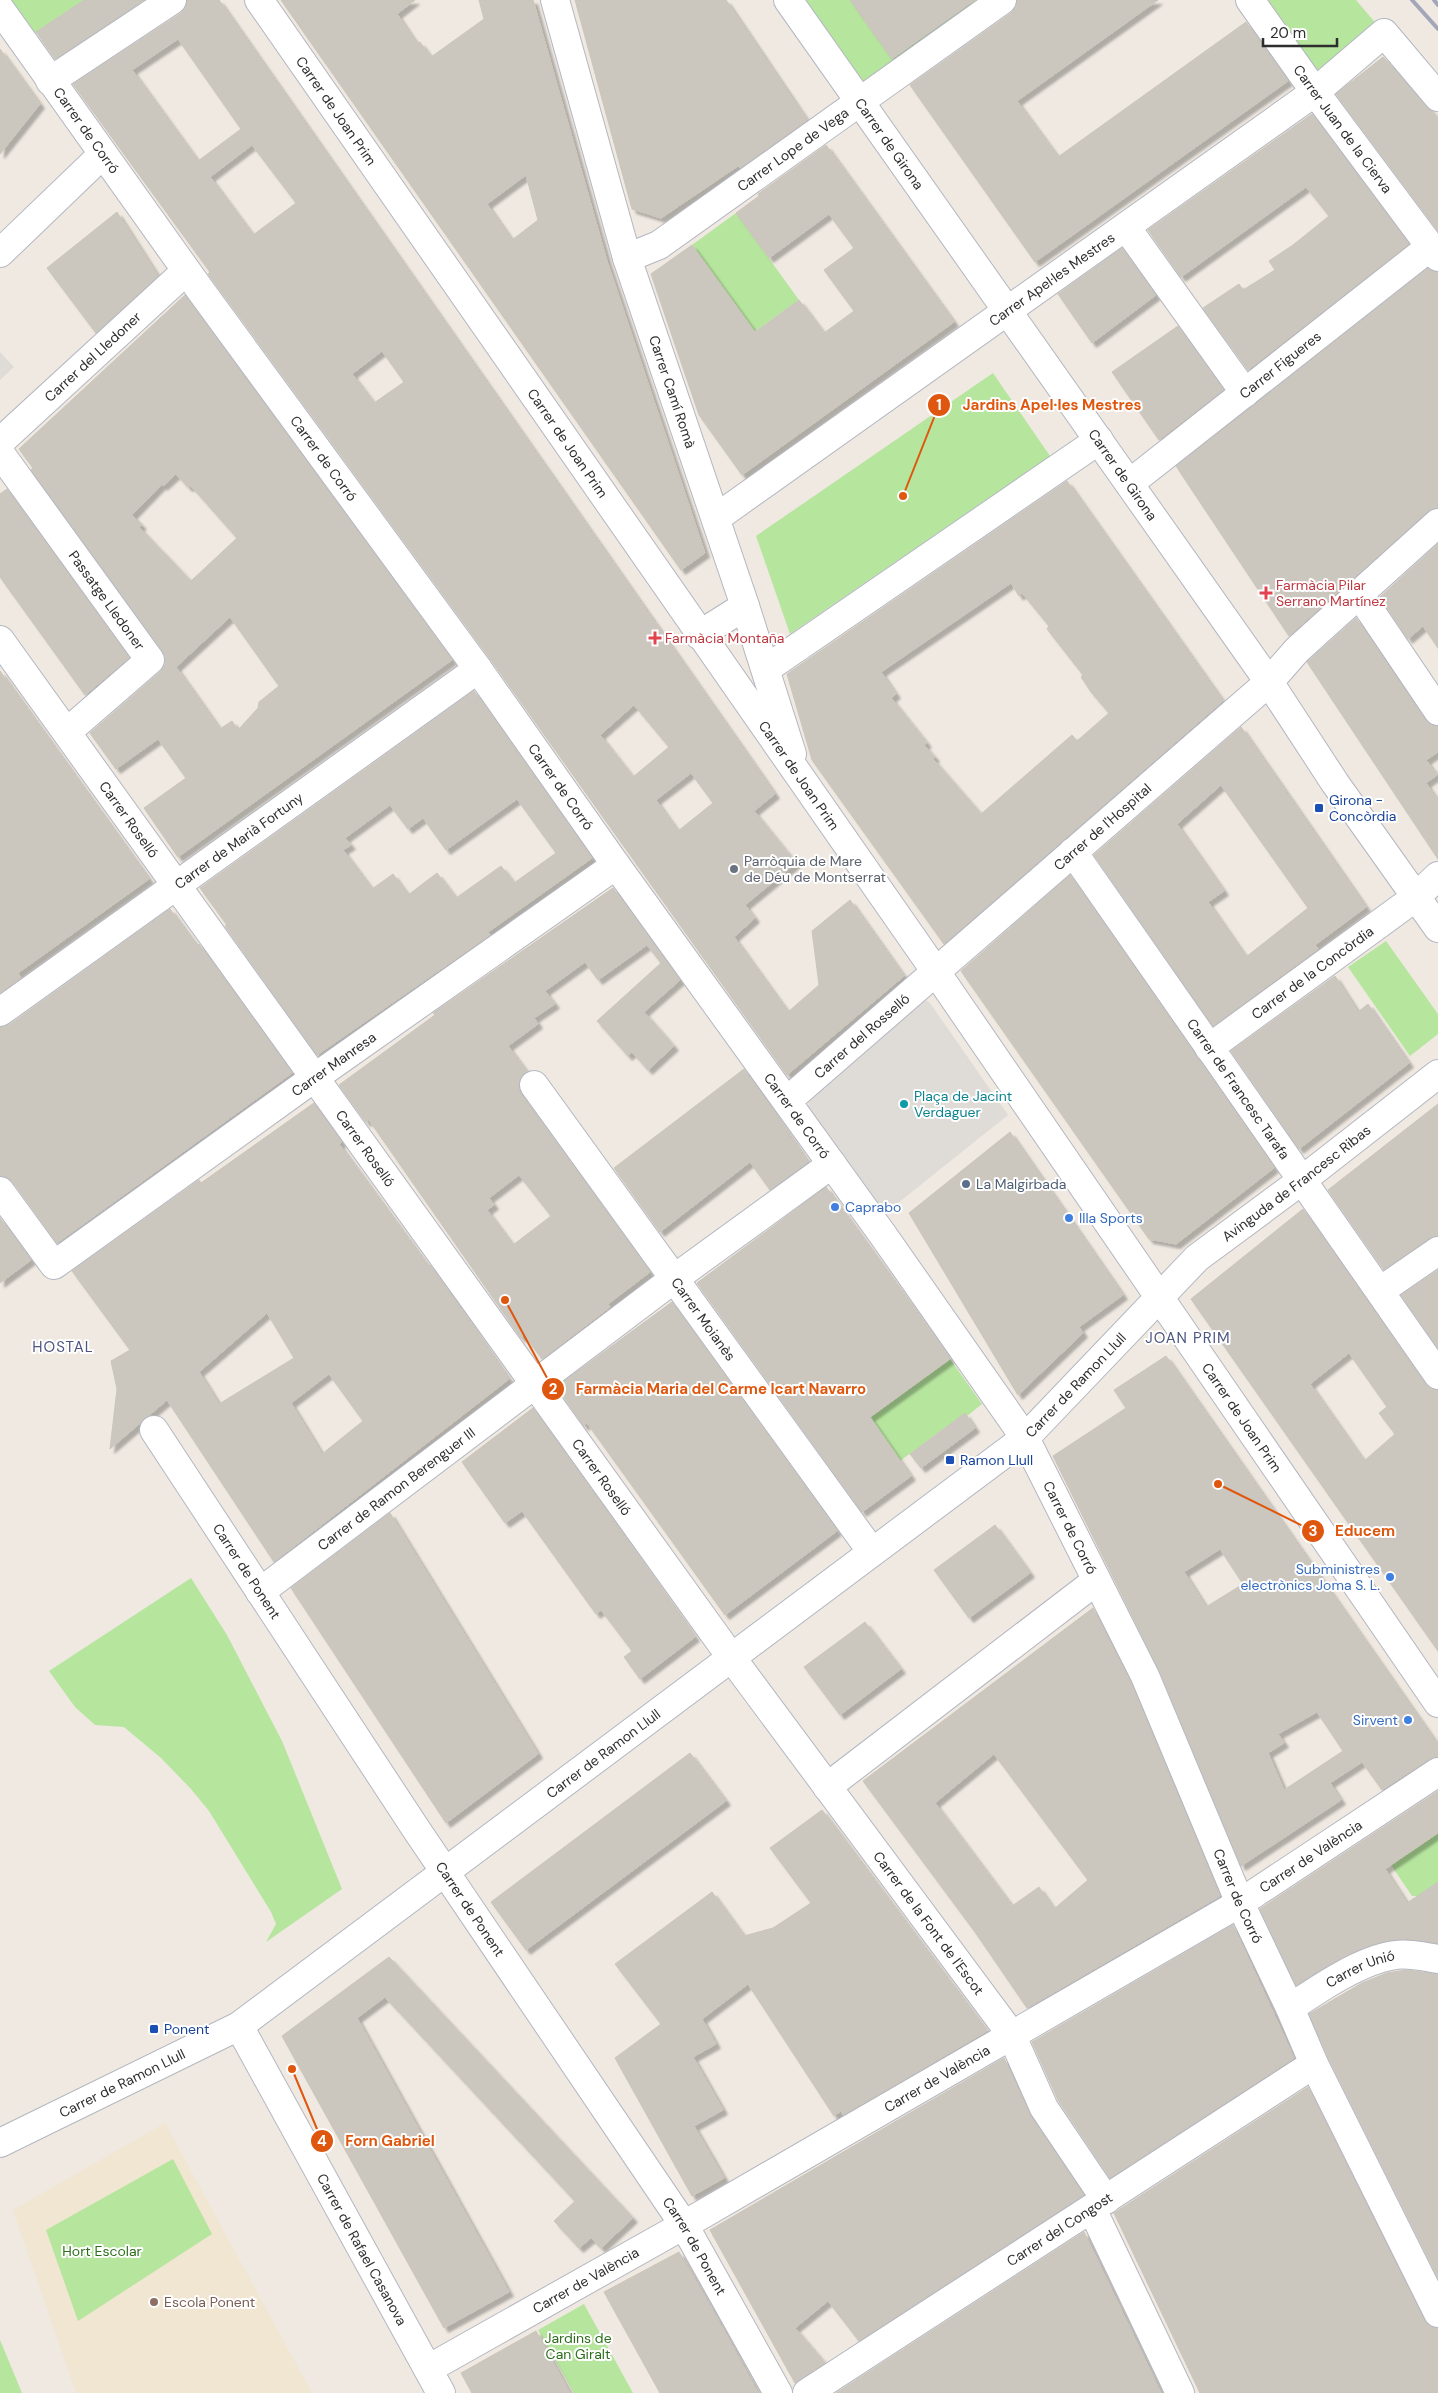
<svg xmlns="http://www.w3.org/2000/svg" width="1438" height="2393" viewBox="0 0 1438 2393" font-family="'DM Sans',sans-serif">
	<style>
		.education { fill: #f0e6d1 }
		.green { fill: #b6e59e }
		.plaza { fill: #dfdcd8 }
		.building { fill: #cbc7bf; stroke: #cbc5ba; fill-rule: evenodd; filter: url(#shadow) }
		.lines { fill: none; stroke-linecap: round; stroke-linejoin: round }
		.minor-casing { stroke: #b4b7c1; stroke-width: 30 }
		.minor { stroke: #fff; stroke-width: 28 }
		.rail { stroke: #a3a6b8; stroke-width: 4 }
		.health-dot { fill: #e0444e; stroke: #fff; stroke-width: 2 }
		.transit-dot { fill: #1a4fb4; stroke: #fff; stroke-width: 2 }
		.worship-dot { fill: #6b7280; stroke: #fff; stroke-width: 2 }
		.culture-dot { fill: #0f9aa8; stroke: #fff; stroke-width: 2 }
		.service-dot { fill: #5c6f8a; stroke: #fff; stroke-width: 2 }
		.shop-dot { fill: #3f7fe0; stroke: #fff; stroke-width: 2 }
		.education-dot { fill: #8d6e63; stroke: #fff; stroke-width: 2 }
		.labels { text-anchor: middle; stroke-width: 4; stroke-linejoin: round; paint-order: stroke }
		.street-label { font-size: 14px; fill: #2e2e2e; stroke: #fff }
		.health-label { font-size: 14px; fill: #be3a42; stroke: #fff; text-anchor: start }
		.transit-label { font-size: 14px; fill: #164399; stroke: #fff; text-anchor: start }
		.worship-label { font-size: 14px; fill: #5b616d; stroke: #fff; text-anchor: start }
		.culture-label { font-size: 14px; fill: #0d838f; stroke: #fff; text-anchor: start }
		.service-label { font-size: 14px; fill: #4e5e75; stroke: #fff; text-anchor: start }
		.shop-label { font-size: 14px; fill: #366cbe; stroke: #fff; text-anchor: start }
		.park-label { font-size: 14px; fill: #2c6e1b; stroke: #fff }
		.education-label { font-size: 14px; fill: #785e54; stroke: #fff; text-anchor: start }
		.neighbourhood-label { font-size: 15px; letter-spacing: 1px; fill: #4d5680; stroke: #fff }
		.leader { fill: none; stroke: #df570e; stroke-width: 2 }
		.callout-dot { fill: #df570e; stroke: #fff; stroke-width: 2 }
		.mark-label { font-size: 15px; text-anchor: middle; font-weight: bold; fill: #fff }
		.callout-label { font-size: 15px; text-anchor: middle; font-weight: bold; fill: #df570e; stroke: #fff; stroke-width: 4; stroke-linejoin: round; paint-order: stroke }
	</style>
	<defs>
		<filter id="shadow"><feDropShadow dx="4.5" dy="4.5" stdDeviation="1" flood-color="#0004"/></filter>
	</defs>
	<rect width="100%" height="100%" fill="#efe9e1"/>
	<path class="education" d="M165 2123 312 2393H76L13 2210Z"/>
	<g class="green">
		<path d="M11 0H84L35 33Z"/>
		<path d="M788 0H1002L860 101Z"/>
		<path d="M1250 0H1356L1384 33 1315 92Z"/>
		<path d="M736 213 799 300 754 332 692 245Z"/>
		<path d="M993 373 1050 456 790 634 756 536Z"/>
		<path d="M1386 941 1438 1014V1034L1410 1056 1348 967Z"/>
		<path d="M950 1359 982 1404 967 1416 965 1413 900 1461 870 1418Z"/>
		<path d="M191 1578 227 1635 282 1741 342 1889 266 1942 276 1924 271 1912 209 1811 191 1789 161 1758 124 1727 95 1725 75 1707 49 1671Z"/>
		<path d="M1438 1833V1882L1418 1896H1412L1391 1865Z"/>
		<path d="M173 2159 212 2234 78 2321 46 2230Z"/>
		<path d="M584 2304 633 2393H574L538 2330Z"/>
		<path d="M0 2340 22 2393H0Z"/>
	</g>
	<g class="plaza">
		<path d="M0 352 14 367 0 380Z"/>
		<path d="M924 999 930 1003 1008 1115 898 1203 881 1209 808 1108 809 1100Z"/>
	</g>
	<g class="building">
		<path d="M84 0H144L55 59 36 32Z"/>
		<path d="M187 0H219L775 794 754 811 796 863 745 905 755 918 734 937 788 1012 819 985 812 931 850 900 904 976 787 1075 491 660 214 282 208 274 210 272 73 84 181 13 186 7ZM178 39 241 129 198 161 132 70ZM252 145 296 203 253 235 210 177ZM382 351 404 382 374 403 352 374ZM634 705 669 747 633 777 600 735ZM691 773 713 803 678 831 656 800Z"/>
		<path d="M281 0H415L397 14 417 44 420 42 431 57 484 19 479 0H533L607 261 705 553 681 570ZM526 175 538 220 512 240 487 204Z"/>
		<path d="M575 0H726L807 120 740 168 738 166 661 218 632 209Z"/>
		<path d="M850 0H975L892 59Z"/>
		<path d="M1017 0H1158L1017 101 1058 157 1246 22 1288 81 1035 262 910 85 1011 13 1016 7Z"/>
		<path d="M0 49 40 104 0 154Z"/>
		<path d="M1383 57 1438 118V231L1336 94Z"/>
		<path d="M1312 114 1409 244 1248 370 1203 308 1239 284 1243 290 1275 270 1269 261 1293 245 1329 216 1306 187 1181 277 1148 230Z"/>
		<path d="M826 145 954 322 742 475 699 415 651 274 692 245 755 332 799 300 824 333 854 311 824 270 854 248 829 214 769 258 736 213 759 196 758 194Z"/>
		<path d="M117 212 158 276 96 333 47 268Z"/>
		<path d="M1122 248 1156 295 1092 343 1058 294Z"/>
		<path d="M1428 268 1438 272V508L1428 511 1289 636 1176 466Z"/>
		<path d="M185 295 452 660 178 857 144 808 186 778 158 739 116 769 90 733 160 672 165 665V657L31 470 33 468 19 449ZM176 474 188 487 191 486 237 538 191 581 139 527 142 525 132 515 162 484 163 486ZM230 617 279 686 259 702 258 708 238 730 232 721 220 729 176 667Z"/>
		<path d="M1178 326 1223 390 1159 440 1112 372Z"/>
		<path d="M1067 481 1223 701 944 944 812 760 787 674ZM1011 583 1019 596 1022 593 1049 626 1047 629 1083 675 1081 677 1091 692 1109 713 1077 741 1072 735 981 814 933 759 935 757 924 745 927 743 891 698 896 694 881 672Z"/>
		<path d="M7 489 129 658 85 695 0 577V494Z"/>
		<path d="M1438 544V648L1423 626 1408 639 1380 597Z"/>
		<path d="M1356 618 1425 720 1431 725 1438 726V752L1426 760 1437 775 1426 783 1438 801V859L1307 662Z"/>
		<path d="M0 671 149 879 18 973 21 978 0 993Z"/>
		<path d="M474 691 592 858 488 932 490 935 317 1055 225 926 227 925 200 888ZM517 799 556 853 514 883 501 866 456 898 437 873 408 895 393 874 372 889 343 850 351 845 345 838 390 805 408 829 423 818 446 850Z"/>
		<path d="M1241 727 1366 907 1315 945 1318 949 1213 1026 1094 855ZM1221 785 1308 908 1246 957 1208 902 1224 891 1177 824Z"/>
		<path d="M1070 875 1274 1168 1176 1244 1149 1239 961 971Z"/>
		<path d="M613 888 680 980 644 1012 674 1046 648 1070 632 1052 628 1056 597 1021 661 963 647 945 598 980 585 962 545 991 555 1004 534 1018 538 1024 508 1046 527 1072 520 1079 519 1087 521 1094 650 1272 608 1304 610 1307 542 1359 524 1335 521 1338 369 1120 366 1122 339 1085 435 1015 433 1013ZM519 1175 551 1216 513 1245 487 1210 494 1205 489 1198Z"/>
		<path d="M170 909 197 946 199 944 292 1073 57 1243 13 1182 7 1177 0 1176V1027L9 1025Z"/>
		<path d="M1335 976 1358 1012 1368 1004 1409 1063 1299 1149 1231 1051Z"/>
		<path d="M744 1069 808 1162 770 1190 750 1162 660 1232 614 1168Z"/>
		<path d="M314 1103 342 1142 339 1144 428 1266 430 1265 509 1379 274 1562 167 1400 110 1449 117 1389 111 1361 130 1350 72 1271 199 1180 201 1183ZM267 1313 294 1358 219 1404 199 1372ZM329 1374 363 1421 322 1454 291 1403Z"/>
		<path d="M1438 1104V1236L1429 1238 1384 1270 1328 1190Z"/>
		<path d="M1010 1132 1123 1295 1079 1327 1083 1333 1018 1395 909 1213Z"/>
		<path d="M826 1187 950 1359 870 1417 911 1476 862 1512 697 1283Z"/>
		<path d="M1303 1209 1425 1384 1431 1389 1438 1390V1651L1191 1299ZM1349 1353 1387 1407 1379 1413 1395 1434 1364 1461 1310 1384Z"/>
		<path d="M0 1218 31 1260 0 1283Z"/>
		<path d="M1438 1270V1348L1401 1295Z"/>
		<path d="M672 1302 837 1531 725 1615 587 1423 584 1426 558 1389 560 1384Z"/>
		<path d="M1166 1356 1438 1745V1757L1429 1759 1382 1790 1362 1762 1330 1783 1341 1800 1241 1866 1159 1670 1053 1456 1126 1408 1114 1390ZM1220 1549 1243 1584 1206 1607 1184 1572ZM1317 1712 1343 1751 1284 1790 1268 1753 1284 1743 1278 1734Z"/>
		<path d="M533 1408 695 1637 640 1679 624 1657 632 1651 601 1610 596 1614 522 1511 505 1523 462 1462Z"/>
		<path d="M965 1413 975 1428 921 1468 910 1454Z"/>
		<path d="M390 1513 538 1754 446 1823 291 1588Z"/>
		<path d="M995 1525 1030 1573 969 1618 934 1570Z"/>
		<path d="M1093 1608 1131 1683 1220 1896 1027 2008 975 1932 863 1781ZM994 1754 1088 1880 1054 1909 1039 1887 1012 1906 935 1803Z"/>
		<path d="M865 1622 901 1669 840 1715 804 1667Z"/>
		<path d="M690 1753 726 1801 526 1950 491 1902Z"/>
		<path d="M1438 1791V1833L1385 1869 1407 1903 1438 1882V1943L1406 1939 1378 1943 1348 1955 1296 1985 1260 1909Z"/>
		<path d="M822 1810 987 2031 843 2115 841 2111 834 2116 748 1984 702 2019 716 2044 693 2057 723 2110 694 2126 724 2178 692 2196 615 2058 661 2024 615 1964 712 1892 744 1936 773 1928 811 1903 770 1848Z"/>
		<path d="M1233 1925 1294 2058 1110 2178 1058 2100 1032 2042Z"/>
		<path d="M389 1957 633 2218 601 2248 591 2238 579 2248 554 2221 575 2201 385 1997 357 2018 509 2292 444 2328 282 2036Z"/>
		<path d="M1406 1970 1438 1974V2278L1328 2057 1309 2014 1362 1983 1387 1973Z"/>
		<path d="M1004 2058 1031 2117 1084 2195 859 2341 828 2301 795 2328 825 2363 795 2383 710 2230Z"/>
		<path d="M1308 2087 1424 2320 1430 2326 1438 2328V2393H1200L1114 2213Z"/>
		<path d="M1084 2232 1161 2393H836Z"/>
		<path d="M679 2252 712 2309 758 2393H660L604 2292Z"/>
		<path d="M536 2331 570 2393H472L461 2373Z"/>
	</g>
	<g class="lines">
		<g class="minor-casing">
			<g id="minor">
				<path id="s1" d="M259 0 936 972 1438 1703"/>
				<path id="s2" d="M555 0 627 258 745 606 792 754"/>
				<path id="s3" d="M788 0 1269 682 1335 783 1438 928"/>
				<path id="s4" d="M1250 0 1315 92 1438 257"/>
				<path id="s5" d="M0 9 201 291 478 669 616 865 883 1235 1025 1438 1145 1676 1240 1903 1290 2008 1314 2064 1438 2313"/>
				<path d="M50 81 172 0"/>
				<path d="M1126 227 1245 393"/>
				<path d="M0 253 103 154"/>
				<path id="s6" d="M627 258 659 245 1002 0"/>
				<path id="s7" d="M0 442 186 271"/>
				<path id="s8" d="M0 453 150 660 67 732"/>
				<path id="s9" d="M1130 483 1430 247"/>
				<path id="s10" d="M716 518 1315 92 1384 33 1438 97"/>
				<path d="M1359 594 1438 711"/>
				<path d="M699 635 745 606"/>
				<path id="s11" d="M0 640 731 1657 1011 2034 1044 2108 1106 2200"/>
				<path d="M766 669 1099 440"/>
				<path id="s12" d="M1073 852 1438 1375"/>
				<path id="s13" d="M0 1012 478 669"/>
				<path id="s14" d="M1209 1048 1416 897 1438 876"/>
				<path id="s15" d="M534 1085 872 1552"/>
				<path id="s16" d="M787 1101 1269 682 1297 650 1438 523"/>
				<path id="s17" d="M0 1191 54 1265 314 1078 616 865"/>
				<path d="M1380 1291 1438 1251"/>
				<path id="s18" d="M154 1430 416 1829 684 2225 778 2393"/>
				<path id="s19" d="M260 1592 675 1278 832 1164"/>
				<path d="M827 1787 1096 1581"/>
				<path id="s20" d="M1290 2008C1318 1989 1362 1959 1396 1955 1409 1953 1425 1957 1438 1959"/>
				<path id="s21" d="M239 2026 441 2393"/>
				<path id="s22" d="M0 2143 239 2026 1025 1438 1197 1258 1301 1181 1438 1074"/>
				<path d="M1092 2209 1180 2393"/>
				<path id="s23" d="M428 2369 684 2225 1240 1903 1438 1772"/>
				<path id="s24" d="M807 2393 1314 2064"/>
			</g>
		</g>
		<use href="#minor" class="minor"/>
		<g class="rail">
			<path d="M1412 0 1438 29"/>
			<path d="M1434 0 1438 5"/>
		</g>
	</g>
	<g class="health-dot">
		<path d="M1263.5 585.5h5v5h5v5h-5v5h-5v-5h-5v-5h5z"/>
		<path d="M652.5 630.5h5v5h5v5h-5v5h-5v-5h-5v-5h5z"/>
	</g>
	<g class="transit-dot">
		<rect x="1314" y="803" width="10" height="10" rx="2.5"/>
		<rect x="945" y="1455" width="10" height="10" rx="2.5"/>
		<rect x="149" y="2024" width="10" height="10" rx="2.5"/>
	</g>
	<circle class="worship-dot" cx="734" cy="869" r="5"/>
	<circle class="culture-dot" cx="904" cy="1104" r="5"/>
	<circle class="service-dot" cx="966" cy="1184" r="5"/>
	<g class="shop-dot">
		<circle cx="835" cy="1207" r="5"/>
		<circle cx="1069" cy="1218" r="5"/>
		<circle cx="1390" cy="1577" r="5"/>
		<circle cx="1408" cy="1720" r="5"/>
	</g>
	<circle class="education-dot" cx="154" cy="2302" r="5"/>
	<g class="labels">
		<g class="street-label">
			<text dy="5" stroke="none"><textPath href="#s1" startOffset="135">Carrer de Joan Prim</textPath></text>
			<text dy="5" stroke="none"><textPath href="#s4" startOffset="159">Carrer Juan de la Cierva</textPath></text>
			<text dy="5" stroke="none"><textPath href="#s5" startOffset="149">Carrer de Corró</textPath></text>
			<text dy="5" stroke="none"><textPath href="#s3" startOffset="176">Carrer de Girona</textPath></text>
			<text dy="5" stroke="none"><textPath href="#s6" startOffset="199">Carrer Lope de Vega</textPath></text>
			<text dy="5" stroke="none"><textPath href="#s10" startOffset="412">Carrer Apel·les Mestres</textPath></text>
			<text dy="5" stroke="none"><textPath href="#s7" startOffset="126">Carrer del Lledoner</textPath></text>
			<text dy="5" stroke="none"><textPath href="#s9" startOffset="191">Carrer Figueres</textPath></text>
			<text dy="5" stroke="none"><textPath href="#s2" startOffset="409">Carrer Camí Romà</textPath></text>
			<text dy="5" stroke="none"><textPath href="#s1" startOffset="540">Carrer de Joan Prim</textPath></text>
			<text dy="5" stroke="none"><textPath href="#s5" startOffset="554">Carrer de Corró</textPath></text>
			<text dy="5" stroke="none"><textPath href="#s3" startOffset="581">Carrer de Girona</textPath></text>
			<text dy="5" stroke="none"><textPath href="#s8" startOffset="182">Passatge Lledoner</textPath></text>
			<text dy="5" stroke="none"><textPath href="#s1" startOffset="945">Carrer de Joan Prim</textPath></text>
			<text dy="5" stroke="none"><textPath href="#s5" startOffset="959">Carrer de Corró</textPath></text>
			<text dy="5" stroke="none"><textPath href="#s11" startOffset="221">Carrer Roselló</textPath></text>
			<text dy="5" stroke="none"><textPath href="#s16" startOffset="418">Carrer de l'Hospital</textPath></text>
			<text dy="5" stroke="none"><textPath href="#s13" startOffset="294">Carrer de Marià Fortuny</textPath></text>
			<text dy="5" stroke="none"><textPath href="#s14" startOffset="128">Carrer de la Concòrdia</textPath></text>
			<text dy="5" stroke="none"><textPath href="#s16" startOffset="99">Carrer del Rosselló</textPath></text>
			<text dy="5" stroke="none"><textPath href="#s17" startOffset="436">Carrer Manresa</textPath></text>
			<text dy="5" stroke="none"><textPath href="#s12" startOffset="289">Carrer de Francesc Tarafa</textPath></text>
			<text dy="5" stroke="none"><textPath href="#s5" startOffset="1364">Carrer de Corró</textPath></text>
			<text dy="5" stroke="none"><textPath href="#s11" startOffset="626">Carrer Roselló</textPath></text>
			<text dy="5" stroke="none"><textPath href="#s22" startOffset="1621">Avinguda de Francesc Ribas</textPath></text>
			<text dy="5" stroke="none"><textPath href="#s15" startOffset="289">Carrer Moianès</textPath></text>
			<text dy="5" stroke="none"><textPath href="#s22" startOffset="1321">Carrer de Ramon Llull</textPath></text>
			<text dy="5" stroke="none"><textPath href="#s1" startOffset="1725">Carrer de Joan Prim</textPath></text>
			<text dy="5" stroke="none"><textPath href="#s11" startOffset="1031">Carrer Roselló</textPath></text>
			<text dy="5" stroke="none"><textPath href="#s19" startOffset="171">Carrer de Ramon Berenguer III</textPath></text>
			<text dy="5" stroke="none"><textPath href="#s5" startOffset="1859">Carrer de Corró</textPath></text>
			<text dy="5" stroke="none"><textPath href="#s18" startOffset="169">Carrer de Ponent</textPath></text>
			<text dy="5" stroke="none"><textPath href="#s22" startOffset="721">Carrer de Ramon Llull</textPath></text>
			<text dy="5" stroke="none"><textPath href="#s23" startOffset="1021">Carrer de València</textPath></text>
			<text dy="5" stroke="none"><textPath href="#s5" startOffset="2264">Carrer de Corró</textPath></text>
			<text dy="5" stroke="none"><textPath href="#s18" startOffset="574">Carrer de Ponent</textPath></text>
			<text dy="5" stroke="none"><textPath href="#s11" startOffset="1584">Carrer de la Font de l'Escot</textPath></text>
			<text dy="5" stroke="none"><textPath href="#s20" startOffset="81">Carrer Unió</textPath></text>
			<text dy="5" stroke="none"><textPath href="#s23" startOffset="586">Carrer de València</textPath></text>
			<text dy="5" stroke="none"><textPath href="#s22" startOffset="136">Carrer de Ramon Llull</textPath></text>
			<text dy="5" stroke="none"><textPath href="#s24" startOffset="301">Carrer del Congost</textPath></text>
			<text dy="5" stroke="none"><textPath href="#s18" startOffset="979">Carrer de Ponent</textPath></text>
			<text dy="5" stroke="none"><textPath href="#s21" startOffset="255">Carrer de Rafael Casanova</textPath></text>
			<text dy="5" stroke="none"><textPath href="#s23" startOffset="181">Carrer de València</textPath></text>
		</g>
		<g class="health-label">
			<text x="1276" y="590">Farmàcia Pilar<tspan x="1276" dy="16">Serrano Martínez</tspan></text>
			<text x="665" y="643">Farmàcia Montaña</text>
		</g>
		<g class="transit-label">
			<text x="1329" y="805">Girona -<tspan x="1329" dy="16">Concòrdia</tspan></text>
			<text x="960" y="1465">Ramon Llull</text>
			<text x="164" y="2034">Ponent</text>
		</g>
		<g class="worship-label">
			<text x="744" y="866">Parròquia de Mare<tspan x="744" dy="16">de Déu de Montserrat</tspan></text>
		</g>
		<g class="culture-label">
			<text x="914" y="1101">Plaça de Jacint<tspan x="914" dy="16">Verdaguer</tspan></text>
		</g>
		<g class="service-label">
			<text x="976" y="1189">La Malgirbada</text>
		</g>
		<g class="shop-label">
			<text x="845" y="1212">Caprabo</text>
			<text x="1079" y="1223">Illa Sports</text>
			<text x="1380" y="1574" text-anchor="end">Subministres<tspan x="1380" dy="16">electrònics Joma S. L.</tspan></text>
			<text x="1398" y="1725" text-anchor="end">Sirvent</text>
		</g>
		<g class="park-label">
			<text x="102" y="2256">Hort Escolar</text>
			<text x="578" y="2343">Jardins de<tspan x="578" dy="16">Can Giralt</tspan></text>
		</g>
		<g class="education-label">
			<text x="164" y="2307">Escola Ponent</text>
		</g>
		<g class="neighbourhood-label">
			<text x="1188" y="1343">JOAN PRIM</text>
			<text x="63" y="1352">HOSTAL</text>
		</g>
	</g>
	<path class="leader" d="M903 496L939 405M505 1300L553 1389M1218 1484L1313 1531M292 2069L322 2141"/>
	<g class="callout-dot">
		<circle cx="903" cy="496" r="5"/>
		<circle cx="505" cy="1300" r="5"/>
		<circle cx="1218" cy="1484" r="5"/>
		<circle cx="292" cy="2069" r="5"/>
		<circle cx="939" cy="405" r="12"/>
		<circle cx="553" cy="1389" r="12"/>
		<circle cx="1313" cy="1531" r="12"/>
		<circle cx="322" cy="2141" r="12"/>
	</g>
	<g class="mark-label">
		<text x="939" y="410">1</text>
		<text x="553" y="1394">2</text>
		<text x="1313" y="1536">3</text>
		<text x="322" y="2146">4</text>
	</g>
	<g class="callout-label">
		<text x="1052" y="410">Jardins Apel·les Mestres</text>
		<text x="721" y="1394">Farmàcia Maria del Carme Icart Navarro</text>
		<text x="1365" y="1536">Educem</text>
		<text x="390" y="2146">Forn Gabriel</text>
	</g>
	<path d="M1263 38v8h74v-8" fill="none" stroke="#2e2e2e" stroke-width="2.5"/>
	<text x="1270" y="38" font-size="15" fill="#2e2e2e" stroke="#ffffff" stroke-width="4" paint-order="stroke">20 m</text>
</svg>
